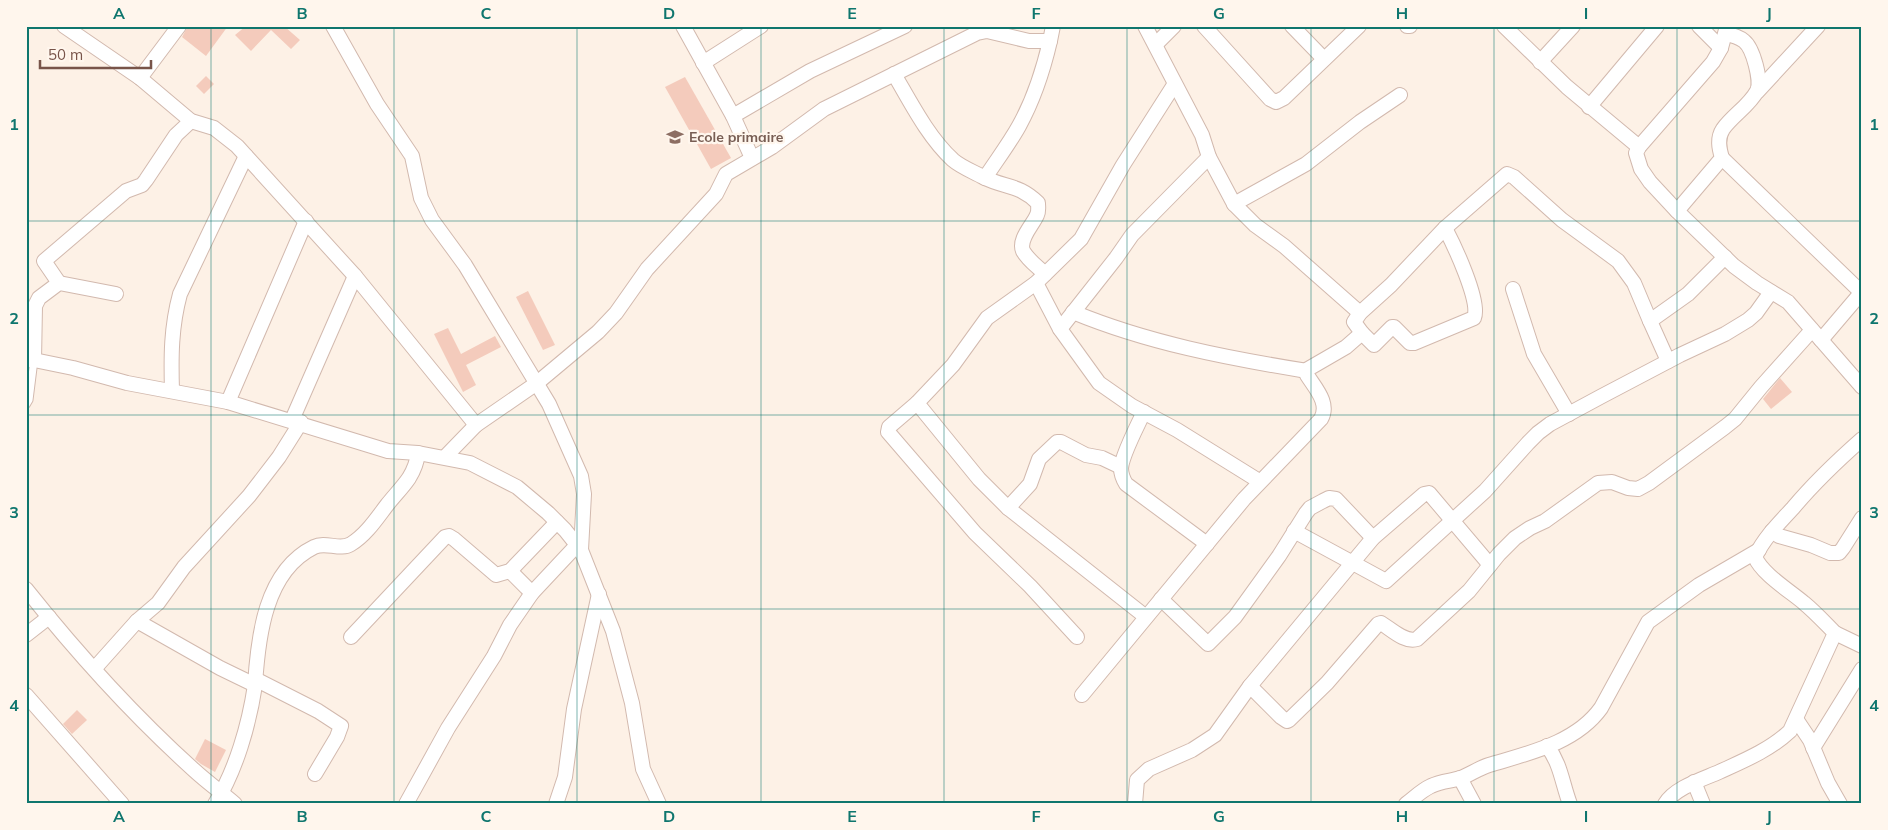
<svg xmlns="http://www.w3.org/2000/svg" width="1888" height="830" viewBox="0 0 1888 830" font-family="Mulish,sans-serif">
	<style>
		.building { fill: #f4cbbc }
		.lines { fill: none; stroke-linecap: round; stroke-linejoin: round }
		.lane-casing { stroke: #d2b9ae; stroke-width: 9 }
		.street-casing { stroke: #d2b9ae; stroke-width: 16 }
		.lane { stroke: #fff; stroke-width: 7 }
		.street { stroke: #fff; stroke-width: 14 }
		.grid { fill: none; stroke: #0f766e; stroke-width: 1; stroke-opacity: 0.55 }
		.labels { text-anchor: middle; stroke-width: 4.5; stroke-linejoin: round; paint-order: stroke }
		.education-label { font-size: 14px; font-weight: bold; fill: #785e54; stroke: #fff6ed; text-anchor: start }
		.neatline { fill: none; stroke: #0f766e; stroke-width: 2 }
		.grid-label { font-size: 16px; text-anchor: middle; font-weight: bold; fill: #0f766e }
	</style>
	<rect width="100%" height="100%" fill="#fdf1e6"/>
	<g class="building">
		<path d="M188 26H228L206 56 182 37Z"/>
		<path d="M246 26H284L300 40 291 49 271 30 251 51 235 35Z"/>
		<path d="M206 76 214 84 204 94 196 86Z"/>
		<path d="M685 77 731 158 711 169 665 87Z"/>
		<path d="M528 291 555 345 543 350 516 297Z"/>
		<path d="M448 328 461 354 495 336 501 347 466 365 476 385 463 392 434 334Z"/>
		<path d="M1780 378 1792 392 1771 409 1763 399Z"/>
		<path d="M77 710 87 720 72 734 63 724Z"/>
		<path d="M205 739 226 750 215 772 201 764 195 759Z"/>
	</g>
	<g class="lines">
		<g class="lane-casing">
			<path id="lane" d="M26 405 29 400 34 360"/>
		</g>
		<g class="street-casing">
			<g id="street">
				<path d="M64 26 140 78 191 121 214 128 237 146 355 276 476 425"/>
				<path d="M333 26 377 104 412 156 421 198 432 220 465 265 549 404 581 476 584 494 581 550"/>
				<path d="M683 26 733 116 752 158"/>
				<path d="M1145 26 1202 135 1209 157 1234 204 1255 225 1284 246 1360 313"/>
				<path d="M1204 26 1270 99 1276 102 1284 98 1359 26"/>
				<path d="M1292 26 1324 59"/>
				<path d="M1407 26H1410"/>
				<path d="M1504 26 1567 87 1639 147"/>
				<path d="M1699 26 1721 48"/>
				<path d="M1727 26 1721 48 1713 62 1639 147 1636 153 1641 169 1650 182 1677 211 1734 266 1757 283 1788 302 1862 387"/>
				<path d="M1156 44 1174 26"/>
				<path d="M1540 62 1573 26"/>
				<path d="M703 63 761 26"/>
				<path d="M894 74C911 103 928 137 953 160 961 167 974 172 983 177 1005 188 1019 184 1038 203 1038 207 1039 211 1037 215 1033 225 1018 239 1023 251 1028 260 1038 267 1045 274"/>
				<path d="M140 78 179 26"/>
				<path d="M1757 92 1818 26"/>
				<path d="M1589 107 1657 26"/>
				<path d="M733 116 810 71 905 26"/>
				<path d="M1722 158 1862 293"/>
				<path d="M985 178C996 161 1009 144 1019 126 1034 99 1043 71 1050 41"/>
				<path d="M1234 204 1306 164 1360 122 1400 95"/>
				<path d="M1677 211 1722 158C1719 148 1717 138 1723 129 1733 115 1749 106 1757 91 1762 81 1753 48 1744 41 1739 37 1732 35 1726 34"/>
				<path d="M59 283 44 261 126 191 142 185 146 180 176 135 191 121"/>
				<path d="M1036 283 1060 329 1099 383 1132 406 1177 430 1259 481"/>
				<path d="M1513 289 1534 354 1569 414"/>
				<path d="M1073 312C1148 343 1227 358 1307 371"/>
				<path d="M1060 329 1116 258 1132 235 1209 157"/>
				<path d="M1362 333 1374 345 1392 327H1394L1410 343H1414L1474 318C1481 302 1454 245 1445 228"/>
				<path d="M1821 340 1861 293"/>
				<path d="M26 360H34L73 368 127 383 228 402 388 451 418 453 470 463 517 487 548 513 565 530 581 550 613 631 632 703 643 769 659 804"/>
				<path d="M34 360 35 306 39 298 59 283 116 294"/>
				<path d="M1668 361 1650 321 1688 294 1725 257"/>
				<path d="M172 391C171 357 171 327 180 294L246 156"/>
				<path d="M228 402 306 221"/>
				<path d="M917 403 889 427 888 432 975 533 1030 586 1077 637"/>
				<path d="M1144 412C1138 424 1122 456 1121 468 1121 474 1123 479 1126 484L1207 544"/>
				<path d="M292 420 355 276"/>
				<path d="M445 457 476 425 537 383 598 332 616 313 647 269 716 194 726 174 772 147 824 109 977 33 987 31 1029 41H1050L1053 26"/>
				<path d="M1008 508 1030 484 1039 459 1057 442H1061L1086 455 1102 458 1121 467"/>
				<path d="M1294 531 1386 581 1485 491 1528 443 1538 433 1550 424 1602 396 1680 355 1725 334 1748 320 1756 313 1771 292"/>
				<path d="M1772 531 1779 536 1811 545 1830 553H1839L1843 548 1862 518"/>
				<path d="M510 571 532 593"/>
				<path d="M26 589C77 653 133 715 194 770 207 782 221 792 235 804"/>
				<path d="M1161 599 1208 644 1235 617 1279 556 1306 513 1310 508 1323 501 1329 498 1336 499 1373 538"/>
				<path d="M1146 617 1008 508 979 479 917 403 953 365 987 318 1036 283 1081 239 1123 165 1174 85"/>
				<path d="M137 621 220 668 255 685C249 725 236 770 215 804"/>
				<path d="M1835 633 1862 646"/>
				<path d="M26 635 49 617"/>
				<path d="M351 637 445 537 449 536 454 539 496 575 510 571 557 522"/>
				<path d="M95 668 137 621 158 603 184 567 249 496 279 457 301 422"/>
				<path d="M255 679 318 711 341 726 337 737 315 774"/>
				<path d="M255 685C258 637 265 571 314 547 326 541 340 551 351 544 366 535 377 518 387 505 394 496 403 487 409 478 414 470 417 462 418 453"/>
				<path d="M1250 686 1281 717 1287 721 1289 720 1327 683 1378 624 1381 623C1391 629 1405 643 1417 639L1469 591 1499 554 1515 538 1530 528 1545 521 1598 483 1612 482 1628 488 1638 489 1649 483 1725 427 1735 419 1761 387 1812 330"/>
				<path d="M26 695 122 804"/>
				<path d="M1082 695 1244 499 1321 419C1330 403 1315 388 1307 375L1306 372 1308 369 1346 347 1362 333 1354 322 1360 313 1391 285 1445 228 1507 174 1514 177 1562 220 1618 261 1634 283 1650 321"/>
				<path d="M1796 719 1810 740 1828 783 1840 804"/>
				<path d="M1547 746C1561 764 1562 783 1570 804"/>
				<path d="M1813 748 1862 669"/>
				<path d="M1460 778 1474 804"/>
				<path d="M1694 782 1703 804"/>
				<path d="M406 804 448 728 494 656 510 625 532 593 577 545"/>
				<path d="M556 804 565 777 574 709 599 594"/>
				<path d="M1135 804 1137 780 1149 769 1192 750 1215 735 1250 686 1373 538 1424 494 1429 493 1490 565"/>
				<path d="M1406 804C1414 798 1422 790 1431 786 1441 781 1451 781 1461 778 1471 774 1479 768 1489 765 1529 753 1576 743 1601 708L1648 622 1699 585 1759 550"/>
				<path d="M1665 804C1674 788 1703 779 1719 772 1743 761 1770 750 1790 731L1835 633C1825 623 1815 612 1804 603 1790 591 1762 574 1755 557 1764 538 1779 523 1793 508 1814 483 1837 461 1862 439"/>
			</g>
		</g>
		<use href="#lane" class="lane"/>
		<use href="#street" class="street"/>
	</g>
	<path class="grid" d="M211 26V804M394 26V804M577 26V804M761 26V804M944 26V804M1127 26V804M1311 26V804M1494 26V804M1677 26V804M26 221H1862M26 415H1862M26 609H1862"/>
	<defs>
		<g id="school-bare" transform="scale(1.35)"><path d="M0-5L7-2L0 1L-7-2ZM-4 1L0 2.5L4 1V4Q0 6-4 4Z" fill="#8d6e63" stroke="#fff6ed" stroke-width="2.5" paint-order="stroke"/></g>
	</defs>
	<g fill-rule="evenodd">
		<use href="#school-bare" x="675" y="137"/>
	</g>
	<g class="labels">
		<g class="education-label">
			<text x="689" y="142">Ecole primaire</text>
		</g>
	</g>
	<rect width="1888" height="830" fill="none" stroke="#fff6ed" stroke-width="55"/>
	<path d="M40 60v8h111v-8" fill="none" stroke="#785449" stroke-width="2.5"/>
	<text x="48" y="60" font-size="15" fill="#785449" stroke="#fff6ed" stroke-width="4" paint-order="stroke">50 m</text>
	<rect x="28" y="28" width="1832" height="774" class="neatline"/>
	<g class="grid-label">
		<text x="119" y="19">A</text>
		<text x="302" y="19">B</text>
		<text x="486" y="19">C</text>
		<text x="669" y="19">D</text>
		<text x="852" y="19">E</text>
		<text x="1036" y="19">F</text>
		<text x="1219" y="19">G</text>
		<text x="1402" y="19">H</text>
		<text x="1586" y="19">I</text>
		<text x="1769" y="19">J</text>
		<text x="14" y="130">1</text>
		<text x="1874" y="130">1</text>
		<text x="14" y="324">2</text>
		<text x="1874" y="324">2</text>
		<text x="14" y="518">3</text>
		<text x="1874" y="518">3</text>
		<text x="14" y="711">4</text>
		<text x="1874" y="711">4</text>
		<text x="119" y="822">A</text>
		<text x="302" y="822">B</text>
		<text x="486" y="822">C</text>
		<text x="669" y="822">D</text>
		<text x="852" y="822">E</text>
		<text x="1036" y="822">F</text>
		<text x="1219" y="822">G</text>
		<text x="1402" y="822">H</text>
		<text x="1586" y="822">I</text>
		<text x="1769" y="822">J</text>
	</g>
</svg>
